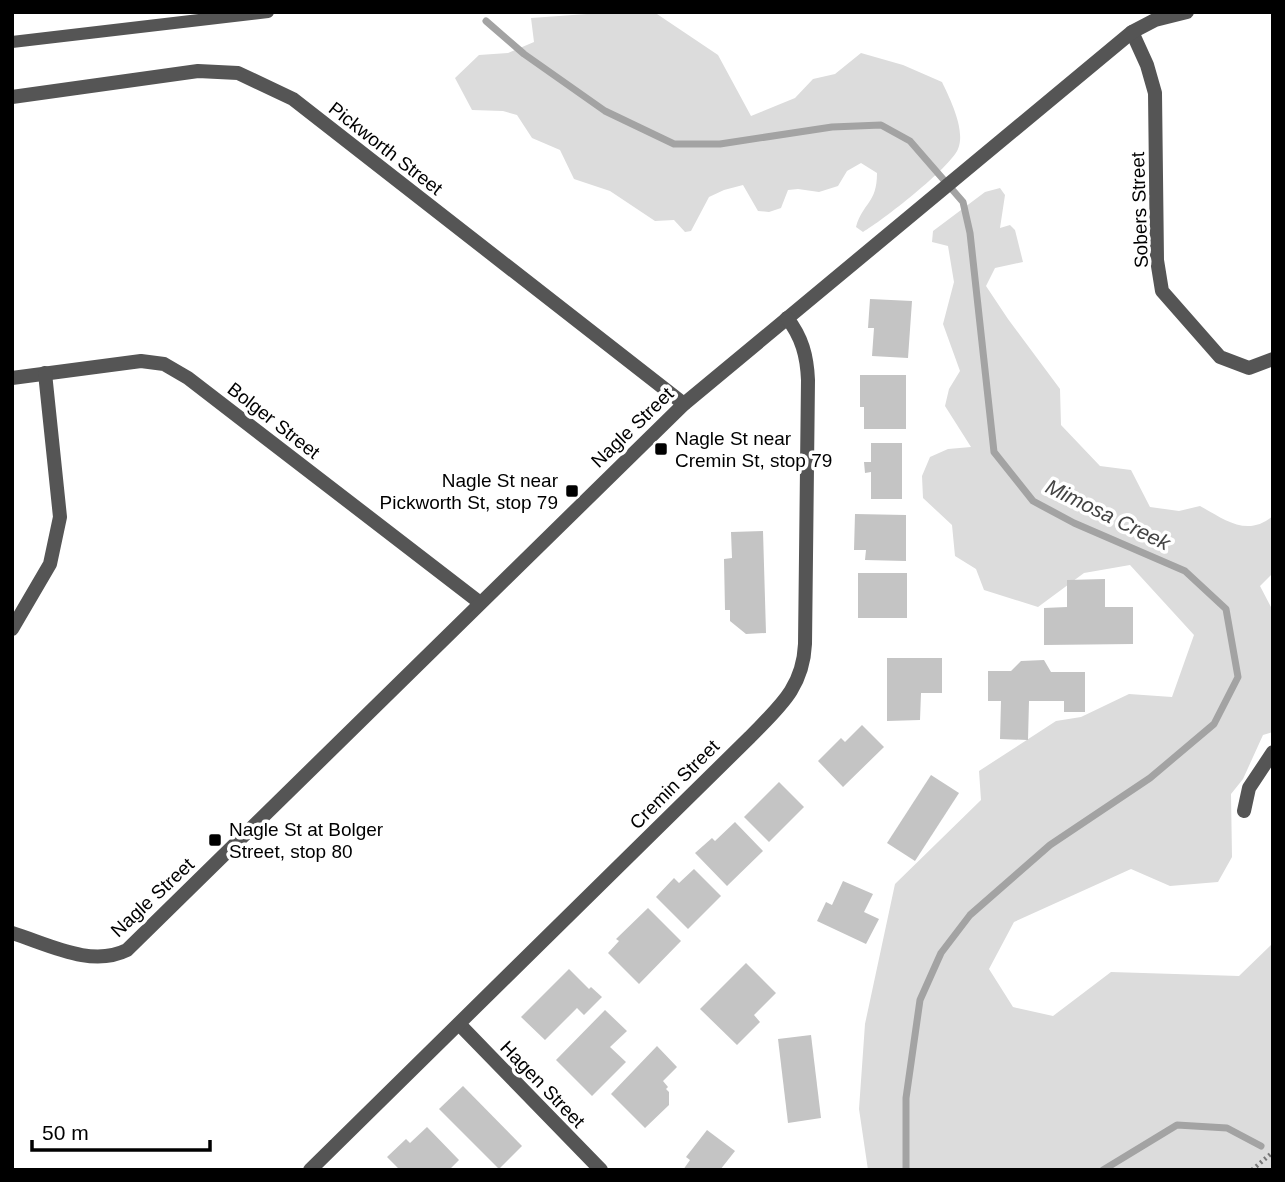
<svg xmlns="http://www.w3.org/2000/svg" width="1285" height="1182" viewBox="0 0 1285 1182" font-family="Helvetica,sans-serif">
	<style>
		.green { fill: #dcdcdc }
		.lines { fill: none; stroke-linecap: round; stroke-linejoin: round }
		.stream { stroke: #a3a3a3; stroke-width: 7 }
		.building { fill: #c4c4c4 }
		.path { stroke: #777; stroke-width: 4.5; stroke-dasharray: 2 3.5; stroke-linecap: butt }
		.lane { stroke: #555; stroke-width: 12 }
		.street { stroke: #555; stroke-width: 14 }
		.poi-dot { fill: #000; stroke: #fff; stroke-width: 2.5 }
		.labels { text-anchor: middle; stroke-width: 7; stroke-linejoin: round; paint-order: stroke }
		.street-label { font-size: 19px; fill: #000; stroke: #fff }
		.poi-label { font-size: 19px; fill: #000; stroke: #fff; text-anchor: start }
		.water-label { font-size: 21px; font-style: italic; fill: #444; stroke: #fff }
	</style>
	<rect width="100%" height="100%" fill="#fff"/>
	<g class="green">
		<path d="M615 12H654L718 55 751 116 795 98 813 79 835 74 861 53 903 65 942 82C950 99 966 130 958 149 950 168 882 221 863 232L856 227C863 202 877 204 877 173L861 163 847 171 838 186 819 192 798 189 788 190 781 208 769 212 758 211 743 185 724 190 709 197 691 231 685 232 674 220 655 221 610 191 574 179 560 150 532 138 517 115 503 111 472 110 455 78 479 55 508 53 534 42 531 18Z"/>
		<path d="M1000 188 1005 195 1000 228 1010 225 1015 230 1023 262 995 268 986 286 1008 319 1060 389 1061 425 1100 466 1131 470 1150 507 1179 511 1200 506C1224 519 1247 538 1273 516V573L1260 586 1273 611V732L1263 735 1243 779 1231 794 1232 857 1218 882 1170 886 1131 869 1014 922 989 969 1013 1007 1053 1016 1111 972 1239 976 1273 943V1170H868L859 1109 865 1024 895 884 981 800 979 771 1056 721 1081 717 1129 694 1172 697 1194 635 1130 565 1084 573 1038 607 984 590 976 569 955 556 952 525 923 498 922 476 930 457 948 449 971 447 945 406 949 389 960 371 943 324 954 282 948 246 932 242 933 231 985 192Z"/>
	</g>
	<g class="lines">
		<g class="stream">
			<path d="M486 21 524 54 605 111 674 144H720L832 127 881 125 910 141 963 202 970 233 994 452 1033 501 1074 523 1185 571 1226 609 1238 677 1214 724 1150 778 1050 845 970 915 941 953 920 1000 906 1098V1170"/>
			<path d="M1103 1170 1177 1125 1227 1128 1261 1146"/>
		</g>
	</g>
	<g class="building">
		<path d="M870 299 912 301 908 358 872 356 874 328H868Z"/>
		<path d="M860 375H906V429H864V407H860Z"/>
		<path d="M871 443H902V499H871V472L865 473 864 462H871Z"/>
		<path d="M855 514 906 515V561L865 560 866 550H854Z"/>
		<path d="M763 531 766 633 746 634 730 621V610H725L724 559 732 558 731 532Z"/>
		<rect x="858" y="573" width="49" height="45"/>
		<path d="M1105 579V607H1133V644L1044 645V608L1067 607V580Z"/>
		<path d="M887 658H942V693H921L920 720 887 721Z"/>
		<path d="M1044 660 1051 672H1085V712H1064V701H1029L1028 740 1000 739 1001 701H988V671H1011L1021 661Z"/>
		<path d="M862 725 884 747 843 787 818 761 841 738 845 742Z"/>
		<path d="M931 775 959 793 915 861 887 843Z"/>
		<path d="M779 782 804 807 769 842 744 817Z"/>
		<path d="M735 822 763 851 727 886 695 853 712 838 715 841Z"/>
		<path d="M694 869 721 896 688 929 656 897 674 878 679 883Z"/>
		<path d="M843 881 873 894 864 912 879 919 866 944 817 921 826 902 832 905Z"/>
		<path d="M648 908 681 941 639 984 608 953 619 941 616 939Z"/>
		<path d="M746 963 776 993 754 1015 760 1022 737 1045 700 1009Z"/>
		<path d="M569 969 589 989 591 987 602 997 584 1015 577 1008 545 1040 521 1017Z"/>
		<path d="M605 1010 627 1031 610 1047 626 1062 592 1096 556 1060Z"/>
		<path d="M811 1035 821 1118 788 1123 778 1039Z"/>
		<path d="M657 1046 677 1067 663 1081 668 1087 666 1089 669 1092V1105L645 1128 611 1094Z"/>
		<path d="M463 1086 522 1146 499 1169 439 1109Z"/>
		<path d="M427 1127 459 1160 449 1170H400L387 1157 406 1139 410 1143Z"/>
		<path d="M707 1130 735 1151 720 1170H683L690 1160 686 1157Z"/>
	</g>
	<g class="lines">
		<path class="path" d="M1252 1170 1273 1152"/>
		<path class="lane" d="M12 42 268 12"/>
		<g class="street">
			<path d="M1132 32 1147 65 1155 93 1157 260 1162 291 1220 357 1249 368 1273 359"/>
			<path d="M12 97 198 71 238 73 293 99 684 404"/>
			<path d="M12 378 141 361 164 364 188 378 479 602"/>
			<path d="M12 629 50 564 60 517 45 373"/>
			<path d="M1244 811 1249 788 1273 752"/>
			<path d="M12 933C48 944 91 968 127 950L684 404 1132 32 1155 20 1187 12"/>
			<path d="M459 1024 601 1170"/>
			<path d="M310 1170 750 737C779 707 803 688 805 644L808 380C807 356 802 337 787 318"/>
		</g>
	</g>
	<g class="poi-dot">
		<rect x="654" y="442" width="14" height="14" rx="3.5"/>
		<rect x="565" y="484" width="14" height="14" rx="3.5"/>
		<rect x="208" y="833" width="14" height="14" rx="3.5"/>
	</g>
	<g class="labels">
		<g class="street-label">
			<text transform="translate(386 148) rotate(38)" y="7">Pickworth Street</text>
			<text transform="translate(1139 210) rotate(-92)" y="7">Sobers Street</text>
			<text transform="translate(274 420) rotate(38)" y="7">Bolger Street</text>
			<text transform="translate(632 427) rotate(-44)" y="7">Nagle Street</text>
			<text transform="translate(674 784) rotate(-45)" y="7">Cremin Street</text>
			<text transform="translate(152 897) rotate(-43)" y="7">Nagle Street</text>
			<text transform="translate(543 1084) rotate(46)" y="7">Hagen Street</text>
		</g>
		<g class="poi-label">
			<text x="675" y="445">Nagle St near<tspan x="675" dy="22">Cremin St, stop 79</tspan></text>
			<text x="558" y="487" text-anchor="end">Nagle St near<tspan x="558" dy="22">Pickworth St, stop 79</tspan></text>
			<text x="229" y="836">Nagle St at Bolger<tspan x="229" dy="22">Street, stop 80</tspan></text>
		</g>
		<g class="water-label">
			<text transform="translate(1108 515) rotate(26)" y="7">Mimosa Creek</text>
		</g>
	</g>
	<rect width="1285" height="1182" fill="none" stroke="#000000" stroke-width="28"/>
	<path d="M32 1140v10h178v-10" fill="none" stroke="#000000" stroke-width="3.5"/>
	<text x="42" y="1140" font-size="21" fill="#000000" stroke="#ffffff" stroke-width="5" paint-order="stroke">50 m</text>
</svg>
